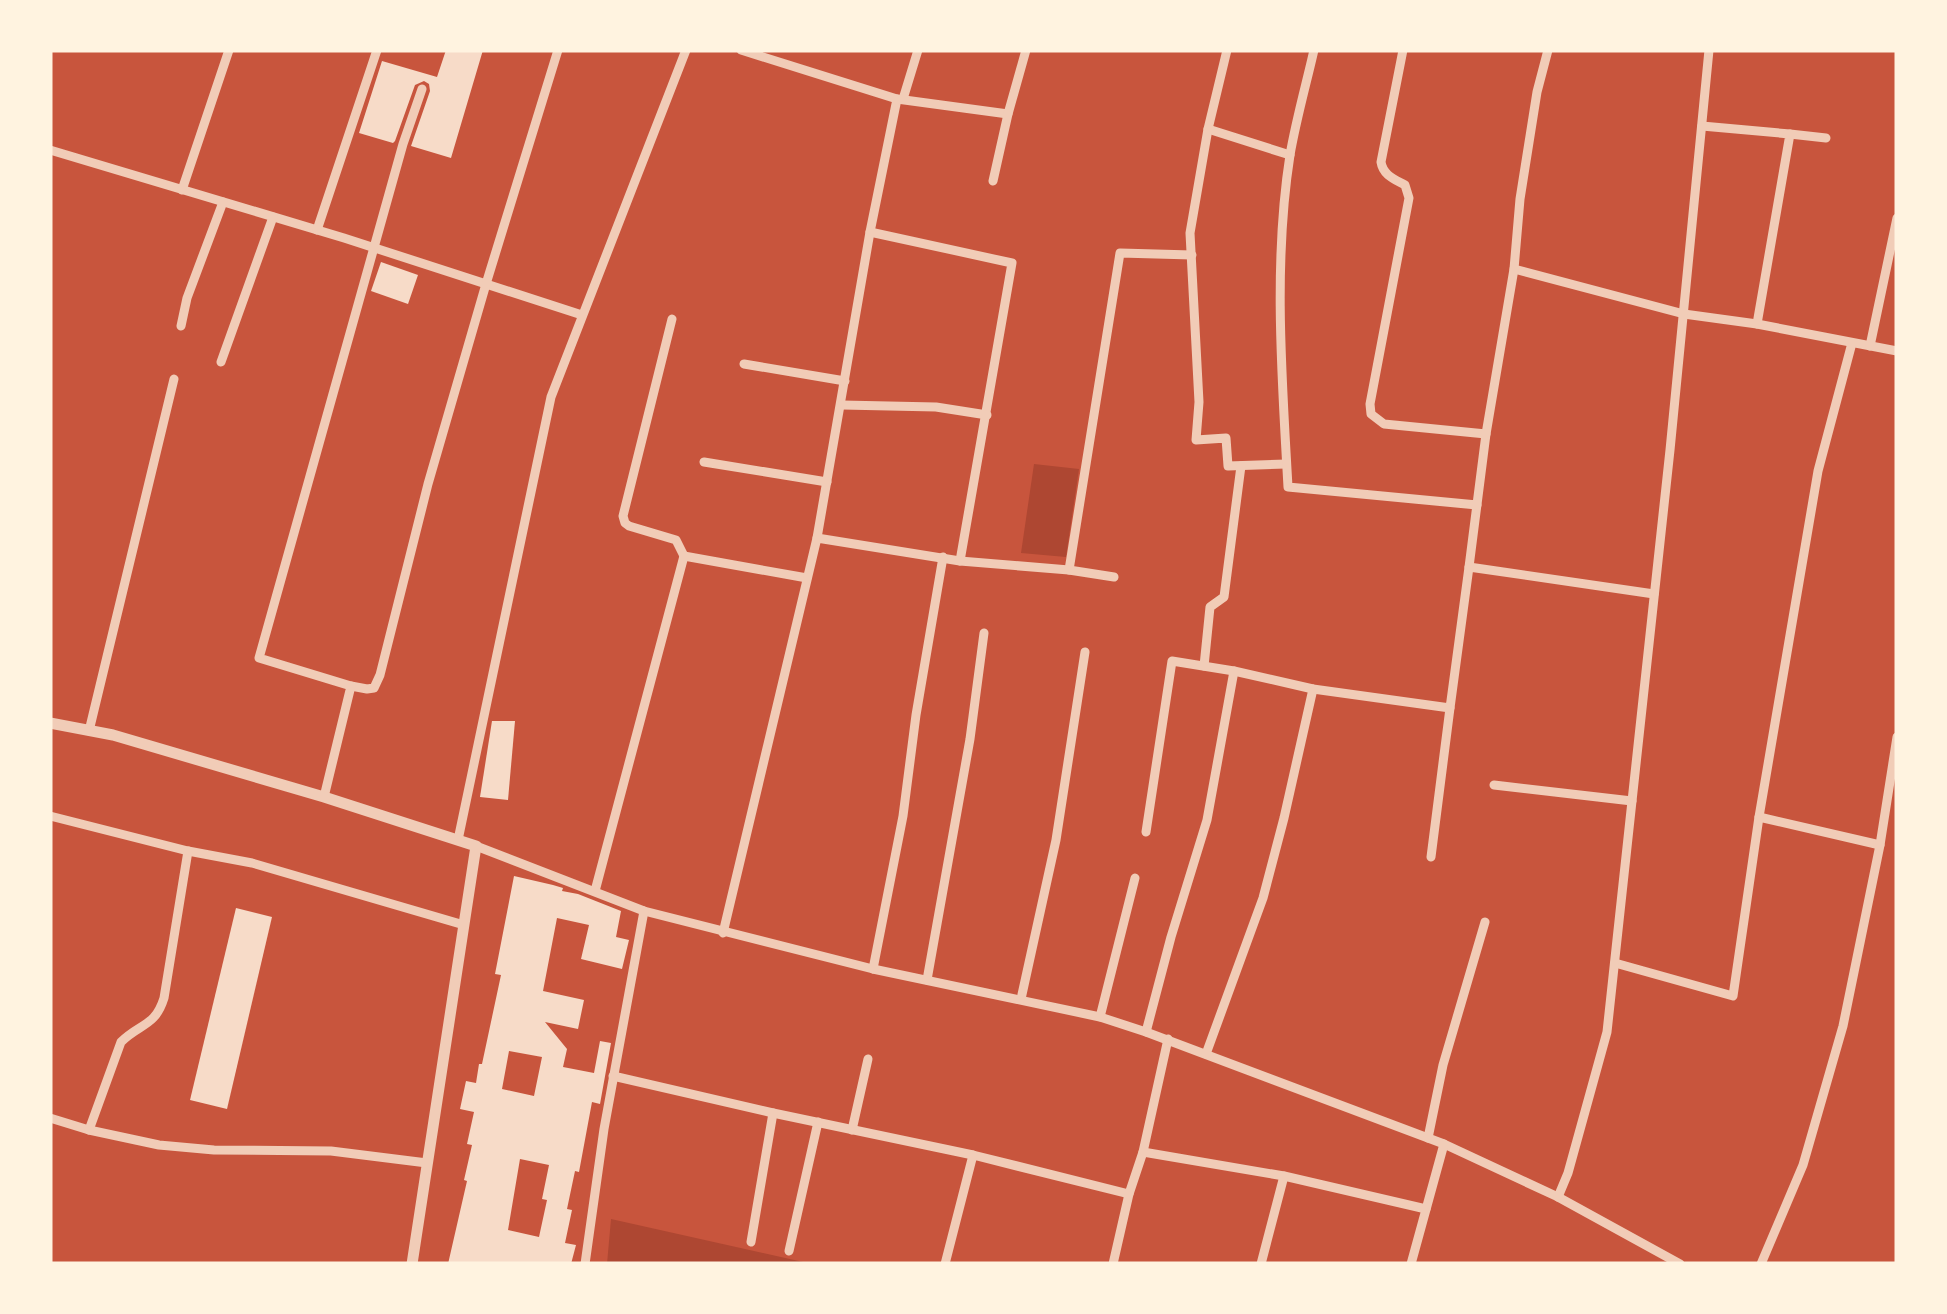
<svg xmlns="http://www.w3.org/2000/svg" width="1947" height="1314" viewBox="0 0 1947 1314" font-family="Literata,serif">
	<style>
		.green { fill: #ae4732 }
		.building { fill: #f7dbc8; fill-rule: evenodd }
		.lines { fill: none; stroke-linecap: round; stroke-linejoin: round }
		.minor { stroke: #f1ccb7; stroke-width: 9 }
		.tertiary { stroke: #f1ccb7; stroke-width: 11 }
	</style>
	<rect width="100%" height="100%" fill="#c8553d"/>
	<g class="green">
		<path d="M1034 464 1079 469 1066 557 1021 553Z"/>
		<path d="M611 1219 812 1264H607Z"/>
	</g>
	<g class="building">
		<path d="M446 50H483L451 158 411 146 430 91 429 84 424 81 415 85 395 141 393 143 359 133 382 61 437 77Z"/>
		<path d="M381 262 418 275 408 304 371 291Z"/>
		<path d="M492 721H515L508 800 480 797Z"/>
		<path d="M514 876 553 885 563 888 562 891 578 894 621 911 616 937 629 940 622 969 581 959 589 925 557 918 543 991 584 1000 578 1029 545 1022 567 1049 563 1067 594 1073 600 1041 611 1043 600 1104 592 1102 579 1172 575 1171 567 1209 572 1210 565 1243 576 1245 571 1264H448L467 1181 464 1180 472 1145 467 1144 474 1112 460 1109 466 1081 476 1083 479 1064H482L501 975 495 974ZM509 1051 542 1057 534 1096 502 1089ZM520 1159 549 1165 542 1199 547 1200 539 1237 508 1230Z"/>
		<path d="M236 908 272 917 227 1109 190 1100Z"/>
	</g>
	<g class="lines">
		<g class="minor">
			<path d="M741 50 897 99 870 232 817 538"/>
			<path d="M1227 50 1208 129 1190 233 1199 402 1196 440 1226 438 1228 466 1286 464"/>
			<path d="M1314 50C1306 85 1296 120 1290 155 1273 263 1282 379 1288 487L1477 505"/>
			<path d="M1403 50 1381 162C1383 175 1394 179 1405 185L1409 198 1370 404 1371 414 1384 424 1486 434"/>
			<path d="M897 99 1008 114"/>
			<path d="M903 99 918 50"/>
			<path d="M1702 126 1790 134 1757 324"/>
			<path d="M1208 129 1290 155"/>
			<path d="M1790 134 1826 138"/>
			<path d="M50 150 344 238 582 315"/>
			<path d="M993 181 1008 114 1026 50"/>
			<path d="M182 190 229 50"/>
			<path d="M317 230 377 50"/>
			<path d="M870 232 1012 263 960 561"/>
			<path d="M1514 269 1684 314 1757 324 1897 351"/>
			<path d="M672 319 623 516 625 523 629 526 676 540 684 556"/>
			<path d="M181 326 187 298 223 202"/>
			<path d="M1870 346 1897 218"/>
			<path d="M221 362 273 217"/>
			<path d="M744 364 845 381"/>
			<path d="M842 405 936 407 987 415"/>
			<path d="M704 462 827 482"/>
			<path d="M1469 567 1486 434 1514 269 1520 199 1537 92 1548 50"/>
			<path d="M1069 570 1120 253 1192 255"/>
			<path d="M1204 666 1210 607 1224 597 1241 466"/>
			<path d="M351 686 367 689 374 688 380 675 428 484 486 284 558 50"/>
			<path d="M89 731 174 379"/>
			<path d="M1494 785 1632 801"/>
			<path d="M324 797 351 686 259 658 403 144 422 89"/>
			<path d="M50 816 188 851 252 863 464 925"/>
			<path d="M1759 817 1880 845"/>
			<path d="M1146 832 1172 661 1234 671 1313 689 1450 708 1469 567 1654 594"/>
			<path d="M458 840 551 397 686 50"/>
			<path d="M476 846 644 911 873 969 1100 1017 1146 1032 1444 1144 1558 1197 1680 1264"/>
			<path d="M1431 857 1450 708"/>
			<path d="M595 891 684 556 807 578"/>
			<path d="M723 933 817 538 960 561 1069 570 1114 577"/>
			<path d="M1615 963 1733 996 1759 817 1818 471 1852 343"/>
			<path d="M873 969 903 816 916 715 943 557"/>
			<path d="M927 980 970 739 984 633"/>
			<path d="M1021 999 1056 840 1085 652"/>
			<path d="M1100 1017 1135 878"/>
			<path d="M1146 1032 1171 937 1207 820 1234 671"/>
			<path d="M1206 1054 1263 898 1284 818 1313 689"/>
			<path d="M613 1076 773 1113 973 1155"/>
			<path d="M50 1118 89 1130 159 1145 214 1150 331 1151 427 1163"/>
			<path d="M89 1130 121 1042C140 1023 155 1027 164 998L188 851"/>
			<path d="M852 1130 868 1059"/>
			<path d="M1428 1138 1443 1065 1485 922"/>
			<path d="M1143 1152 1284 1176 1426 1209"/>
			<path d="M1558 1197 1568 1173 1607 1032 1670 450 1709 50"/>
			<path d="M751 1242 773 1113"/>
			<path d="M789 1251 818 1122"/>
			<path d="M585 1264 604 1129 644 911"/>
			<path d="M945 1264 973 1155 1129 1194"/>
			<path d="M1113 1264 1129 1194 1143 1152 1168 1039"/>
			<path d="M1261 1264 1284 1176"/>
			<path d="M1411 1264 1444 1144"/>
			<path d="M1761 1264 1803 1165 1843 1026 1880 845 1897 737"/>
		</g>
		<path class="tertiary" d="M50 723 113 735 324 797 476 846 412 1264"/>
	</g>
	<rect width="1947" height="1314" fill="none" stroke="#fff3e0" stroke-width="105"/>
</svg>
